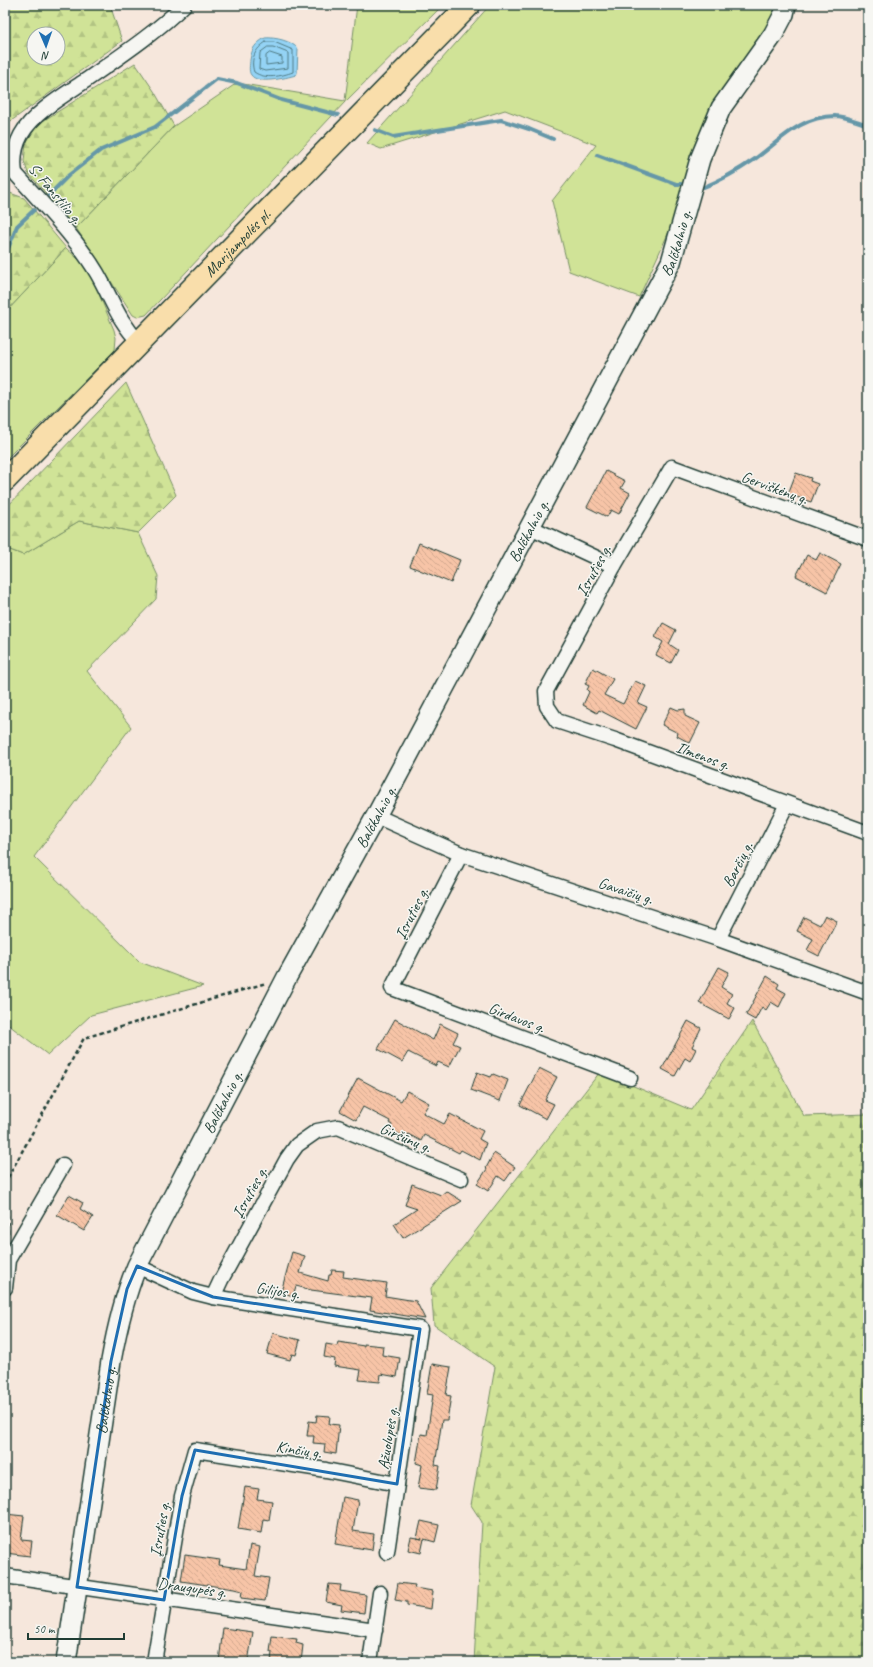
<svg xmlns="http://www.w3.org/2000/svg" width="873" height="1667" viewBox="0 0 873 1667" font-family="Caveat,sans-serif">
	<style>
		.grass { fill: #d0e397; stroke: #789066 }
		.forest { fill: url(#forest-firs); stroke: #789066; fill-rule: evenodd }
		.water { fill: #94d3f5; stroke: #6597a8 }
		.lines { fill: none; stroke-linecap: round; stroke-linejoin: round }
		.shore { stroke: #4e7981; stroke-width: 1 }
		.stream { stroke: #6597a8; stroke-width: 4 }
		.building { fill: url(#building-back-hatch); stroke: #1f3d34 }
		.street-casing { stroke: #1f3d34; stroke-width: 17 }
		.secondary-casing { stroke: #1f3d34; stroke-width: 22 }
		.primary-casing { stroke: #1f3d34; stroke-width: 25 }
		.path { stroke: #1f3d34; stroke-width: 2.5; stroke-dasharray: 4 3; stroke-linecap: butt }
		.street { stroke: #f6f6f2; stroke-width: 14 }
		.secondary { stroke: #f6f6f2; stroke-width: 19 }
		.primary { stroke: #f9deab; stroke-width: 22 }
		.marked { fill: none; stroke: #1f6fb2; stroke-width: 3; stroke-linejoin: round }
		.labels { text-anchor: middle; stroke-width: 3; stroke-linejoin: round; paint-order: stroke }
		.street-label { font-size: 16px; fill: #1f3d34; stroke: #f6f6f2 }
	</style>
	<defs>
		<pattern id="forest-firs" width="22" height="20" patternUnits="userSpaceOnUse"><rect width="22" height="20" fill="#d0e397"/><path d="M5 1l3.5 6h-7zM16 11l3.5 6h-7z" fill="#b2c483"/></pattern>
		<pattern id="building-back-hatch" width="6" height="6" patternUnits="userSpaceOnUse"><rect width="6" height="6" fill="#f7c4a7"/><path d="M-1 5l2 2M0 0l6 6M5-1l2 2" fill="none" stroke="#d3a990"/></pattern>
	</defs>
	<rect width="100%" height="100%" fill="#f6e7dc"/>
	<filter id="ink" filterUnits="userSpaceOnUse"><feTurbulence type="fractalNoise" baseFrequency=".025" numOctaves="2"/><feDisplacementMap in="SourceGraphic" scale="8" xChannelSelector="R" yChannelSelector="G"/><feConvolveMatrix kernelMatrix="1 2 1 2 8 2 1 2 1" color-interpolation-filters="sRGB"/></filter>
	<g filter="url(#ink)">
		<g class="grass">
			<path d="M357 5H443L345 102 146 315 137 317 133 315 76 228 174 126 237 83 345 101Z"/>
			<path d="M490 5H781L767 34 730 81 704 123 683 201 639 297 569 271 552 201 596 145 505 110 381 149 367 143Z"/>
			<path d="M66 248 88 268 114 330 116 338 115 350 5 460V313Z"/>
			<path d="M79 521 138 533 158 576 156 599 87 671 131 727 34 857 140 962 203 986 91 1015 48 1055 5 1022V548L23 555Z"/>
		</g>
		<g class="forest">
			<path d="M5 5H110L122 41 11 121 5 122ZM34 34H58V58H34Z"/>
			<path d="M135 63 154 91 174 126 76 228 28 173 24 161 26 143 38 124Z"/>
			<path d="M7 192 24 198 66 248 5 313V193Z"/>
			<path d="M126 383 176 495 138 533 79 521 23 555 5 548V509Z"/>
			<path d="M752 1021 804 1116 868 1114V1662H474L482 1522 471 1505 495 1367 434 1325 431 1288 600 1072 691 1110Z"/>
		</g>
		<path class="water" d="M265 38C275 37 292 41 298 49L297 73 296 75C285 78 258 85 251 75 248 71 250 64 250 60 252 48 255 44 265 38Z"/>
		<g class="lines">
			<g class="shore">
				<path d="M266 42H274L293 50V72C282 76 265 80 254 72 250 59 255 49 266 42Z"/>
				<path d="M268 47H273L288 53V68L265 71 259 69 260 53Z"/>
				<path d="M270 53 282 57V63L266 65V56Z"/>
			</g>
			<g class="stream">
				<path d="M375 130 393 137 501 120 529 129 553 139"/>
				<path d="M597 155 676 184H681"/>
				<path d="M704 187C722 180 739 170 755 159 782 139 799 117 835 116 845 116 858 122 868 125"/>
				<path d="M49 195 69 175 101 150 155 127 217 79 237 83 281 100 338 115"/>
				<path d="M5 256 17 226 34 210"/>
			</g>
		</g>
		<g class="building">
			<path d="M606 471 625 481 621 488 630 493 619 514 611 510 607 517 587 507Z"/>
			<path d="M796 473 811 478 810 481 818 484 811 502 788 494Z"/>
			<path d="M419 543 460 560 451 583 410 566Z"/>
			<path d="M820 553 841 564 827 592 796 576 807 555 816 560Z"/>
			<path d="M663 623 676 630 669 644 678 650 671 663 656 655 663 642 655 637Z"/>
			<path d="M593 668 613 679 604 695 623 704 635 681 646 686 638 703 647 707 636 729 599 710 597 713 583 705 589 692 587 690 589 686 585 684Z"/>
			<path d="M671 707 678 710 685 709V716L700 723 690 743 677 736 678 733 662 725Z"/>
			<path d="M825 915 837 921 819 956 807 950 813 939 797 931 804 917 820 925Z"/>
			<path d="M719 967 729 972 721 987 732 994 727 1003 735 1008 729 1019 699 1003Z"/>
			<path d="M767 976 779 984 777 988 786 993 779 1007 771 1002 766 1010 762 1007 755 1020 746 1015Z"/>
			<path d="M395 1019 433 1040 440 1024 458 1033 453 1043 460 1046 449 1067 438 1062 436 1066 408 1052 402 1062 378 1049Z"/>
			<path d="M688 1021 701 1028 692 1047 696 1049 690 1061 685 1058 675 1076 662 1069Z"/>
			<path d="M539 1068 557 1077 545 1100 554 1104 546 1119 520 1105Z"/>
			<path d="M477 1072 491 1077 493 1074 508 1080 500 1101 471 1090Z"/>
			<path d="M358 1078 401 1101 407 1091 429 1103 423 1113 444 1124 450 1114 483 1131 479 1139 486 1143 480 1160 461 1150 459 1153 424 1135 421 1141 408 1134 406 1138 390 1129 392 1125 389 1123 390 1121 363 1107 356 1120 340 1111Z"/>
			<path d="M494 1153 515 1167 505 1181 498 1176 488 1191 477 1184 487 1169 486 1168Z"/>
			<path d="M412 1184 441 1195 446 1191 462 1201 403 1238 394 1224 417 1209 405 1205Z"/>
			<path d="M69 1195 83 1203 80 1209 93 1217 84 1231 57 1215Z"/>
			<path d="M292 1252 305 1256 300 1273 328 1281 329 1275H331L332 1270 344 1271 343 1277 387 1283 385 1296 416 1301 425 1319 370 1310 372 1298 311 1290 296 1286 293 1296 281 1292Z"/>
			<path d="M273 1333 300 1340 296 1355 292 1354 290 1360 267 1354Z"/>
			<path d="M338 1342 364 1346V1344L383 1346 382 1355 400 1358 397 1377 381 1374 380 1382 359 1380 361 1370 334 1366 335 1359 324 1357 326 1344 337 1346Z"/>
			<path d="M432 1364 451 1367 446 1395 451 1396 447 1420H442L435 1465 440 1466 436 1490 418 1488 422 1465 416 1463 421 1434 427 1435 433 1395 427 1394Z"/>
			<path d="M317 1415 330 1416 329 1424 339 1425 336 1454 324 1452 325 1444 313 1443 314 1436H307L309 1421 316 1422Z"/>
			<path d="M245 1487 259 1489 257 1499 272 1501 269 1520 263 1519 261 1533 238 1529Z"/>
			<path d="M343 1497 358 1500 353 1531 374 1534 372 1550 335 1544Z"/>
			<path d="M5 1514 24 1516 21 1540 32 1541 30 1556 5 1553Z"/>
			<path d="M421 1521 439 1525 435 1542 424 1539 421 1553 408 1550 411 1537 422 1539 417 1538Z"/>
			<path d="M250 1545 260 1547 255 1576 269 1578 265 1601 241 1598 242 1591 234 1589 181 1581 185 1555 220 1560 219 1565 246 1569Z"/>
			<path d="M398 1583 415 1585 414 1588 433 1591 431 1609 407 1605V1602L395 1600Z"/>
			<path d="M329 1584 341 1585 340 1591 366 1595 364 1613 341 1610 342 1605 326 1602Z"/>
			<path d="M223 1628 253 1632 248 1662H219Z"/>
			<path d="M272 1636 297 1639 296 1643 303 1645 301 1662H271L272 1652H270Z"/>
		</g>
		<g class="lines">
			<g class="street-casing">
				<g id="street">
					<path d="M140 343C118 321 112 299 97 273 75 236 43 205 15 173 13 160 14 148 21 135 33 113 64 95 85 81 119 57 154 34 184 5"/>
					<path d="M530 527 614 566"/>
					<path d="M865 538 672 467 614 566 546 691 547 706 557 721 615 740 868 833"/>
					<path d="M376 816 461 854 718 939 868 993"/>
					<path d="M461 854 392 988 630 1078"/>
					<path d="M718 939 787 804"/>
					<path d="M137 1266 193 1292 213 1297 420 1329 387 1552"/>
					<path d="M5 1288 8 1260 63 1165"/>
					<path d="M213 1297 221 1280 287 1159 297 1145 317 1131 338 1127 461 1179"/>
					<path d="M5 1576 375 1630"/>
					<path d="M154 1662 182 1496 195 1450 326 1470 397 1484"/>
					<path d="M370 1662 380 1593"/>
				</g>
			</g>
			<g class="secondary-casing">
				<g id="secondary">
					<path id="s1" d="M66 1662 111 1361C117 1328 124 1297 137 1266L287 977 376 816 671 262 700 159 721 108 773 35 784 14 786 5"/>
				</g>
			</g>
			<g class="primary-casing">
				<g id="primary">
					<path id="s2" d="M5 480 469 5"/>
				</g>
			</g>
			<path class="path" d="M8 1233 6 1181 84 1038 266 983"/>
			<use href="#street" class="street"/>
			<use href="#secondary" class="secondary"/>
			<use href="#primary" class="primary"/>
		</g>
	</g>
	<path class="marked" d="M137 1266 213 1297 420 1329 397 1484 195 1450 182 1496 164 1600 77 1587 111 1361 127 1289Z"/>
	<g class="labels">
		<g class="street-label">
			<text transform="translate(56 193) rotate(50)" y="6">S. Fanstilio g.</text>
			<text dy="6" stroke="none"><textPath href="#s1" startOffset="1560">Balčkalnio g.</textPath></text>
			<text dy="6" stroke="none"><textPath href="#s2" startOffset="332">Marijampolės pl.</textPath></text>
			<text transform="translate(775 487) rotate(20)" y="6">Gerviškėnų g.</text>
			<text dy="6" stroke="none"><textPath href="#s1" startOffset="1236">Balčkalnio g.</textPath></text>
			<text transform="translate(593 570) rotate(-61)" y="6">Įsruties g.</text>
			<text transform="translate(703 755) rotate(20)" y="6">Ilmenos g.</text>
			<text dy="6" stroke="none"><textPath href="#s1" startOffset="912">Balčkalnio g.</textPath></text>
			<text transform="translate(737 864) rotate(-63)" y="6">Barčių g.</text>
			<text transform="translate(626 890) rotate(18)" y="6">Gavaičių g.</text>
			<text transform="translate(411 913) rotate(-63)" y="6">Įsruties g.</text>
			<text transform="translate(517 1017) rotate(21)" y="6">Girdavos g.</text>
			<text dy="6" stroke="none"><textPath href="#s1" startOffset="588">Balčkalnio g.</textPath></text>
			<text transform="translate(406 1137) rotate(23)" y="6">Giršūnų g.</text>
			<text transform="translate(249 1192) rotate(-61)" y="6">Įsruties g.</text>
			<text transform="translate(278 1290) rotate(9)" y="6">Gilijos g.</text>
			<text dy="6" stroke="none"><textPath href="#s1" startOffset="265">Balčkalnio g.</textPath></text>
			<text transform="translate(387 1438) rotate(-81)" y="6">Ąžuolupės g.</text>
			<text transform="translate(299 1449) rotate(9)" y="6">Kinčių g.</text>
			<text transform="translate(159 1529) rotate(-80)" y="6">Įsruties g.</text>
			<text transform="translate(192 1587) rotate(8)" y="6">Draugupės g.</text>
		</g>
	</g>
	<rect width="873" height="1667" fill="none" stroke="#f6f6f2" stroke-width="20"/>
	<rect x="10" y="10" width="853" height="1647" fill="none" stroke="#1f3d34" stroke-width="1.5" filter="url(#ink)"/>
	<g transform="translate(46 46) rotate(178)"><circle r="19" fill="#f6f6f2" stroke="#a0aca6"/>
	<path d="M0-3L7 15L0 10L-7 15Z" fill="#1f6fb2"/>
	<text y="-6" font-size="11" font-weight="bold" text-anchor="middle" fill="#1f3d34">N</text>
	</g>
	<path d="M28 1633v6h96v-6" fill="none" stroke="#1f3d34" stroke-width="2"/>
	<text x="34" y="1633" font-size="12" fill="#1f3d34" stroke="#f6f6f2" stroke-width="3" paint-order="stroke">50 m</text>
</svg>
